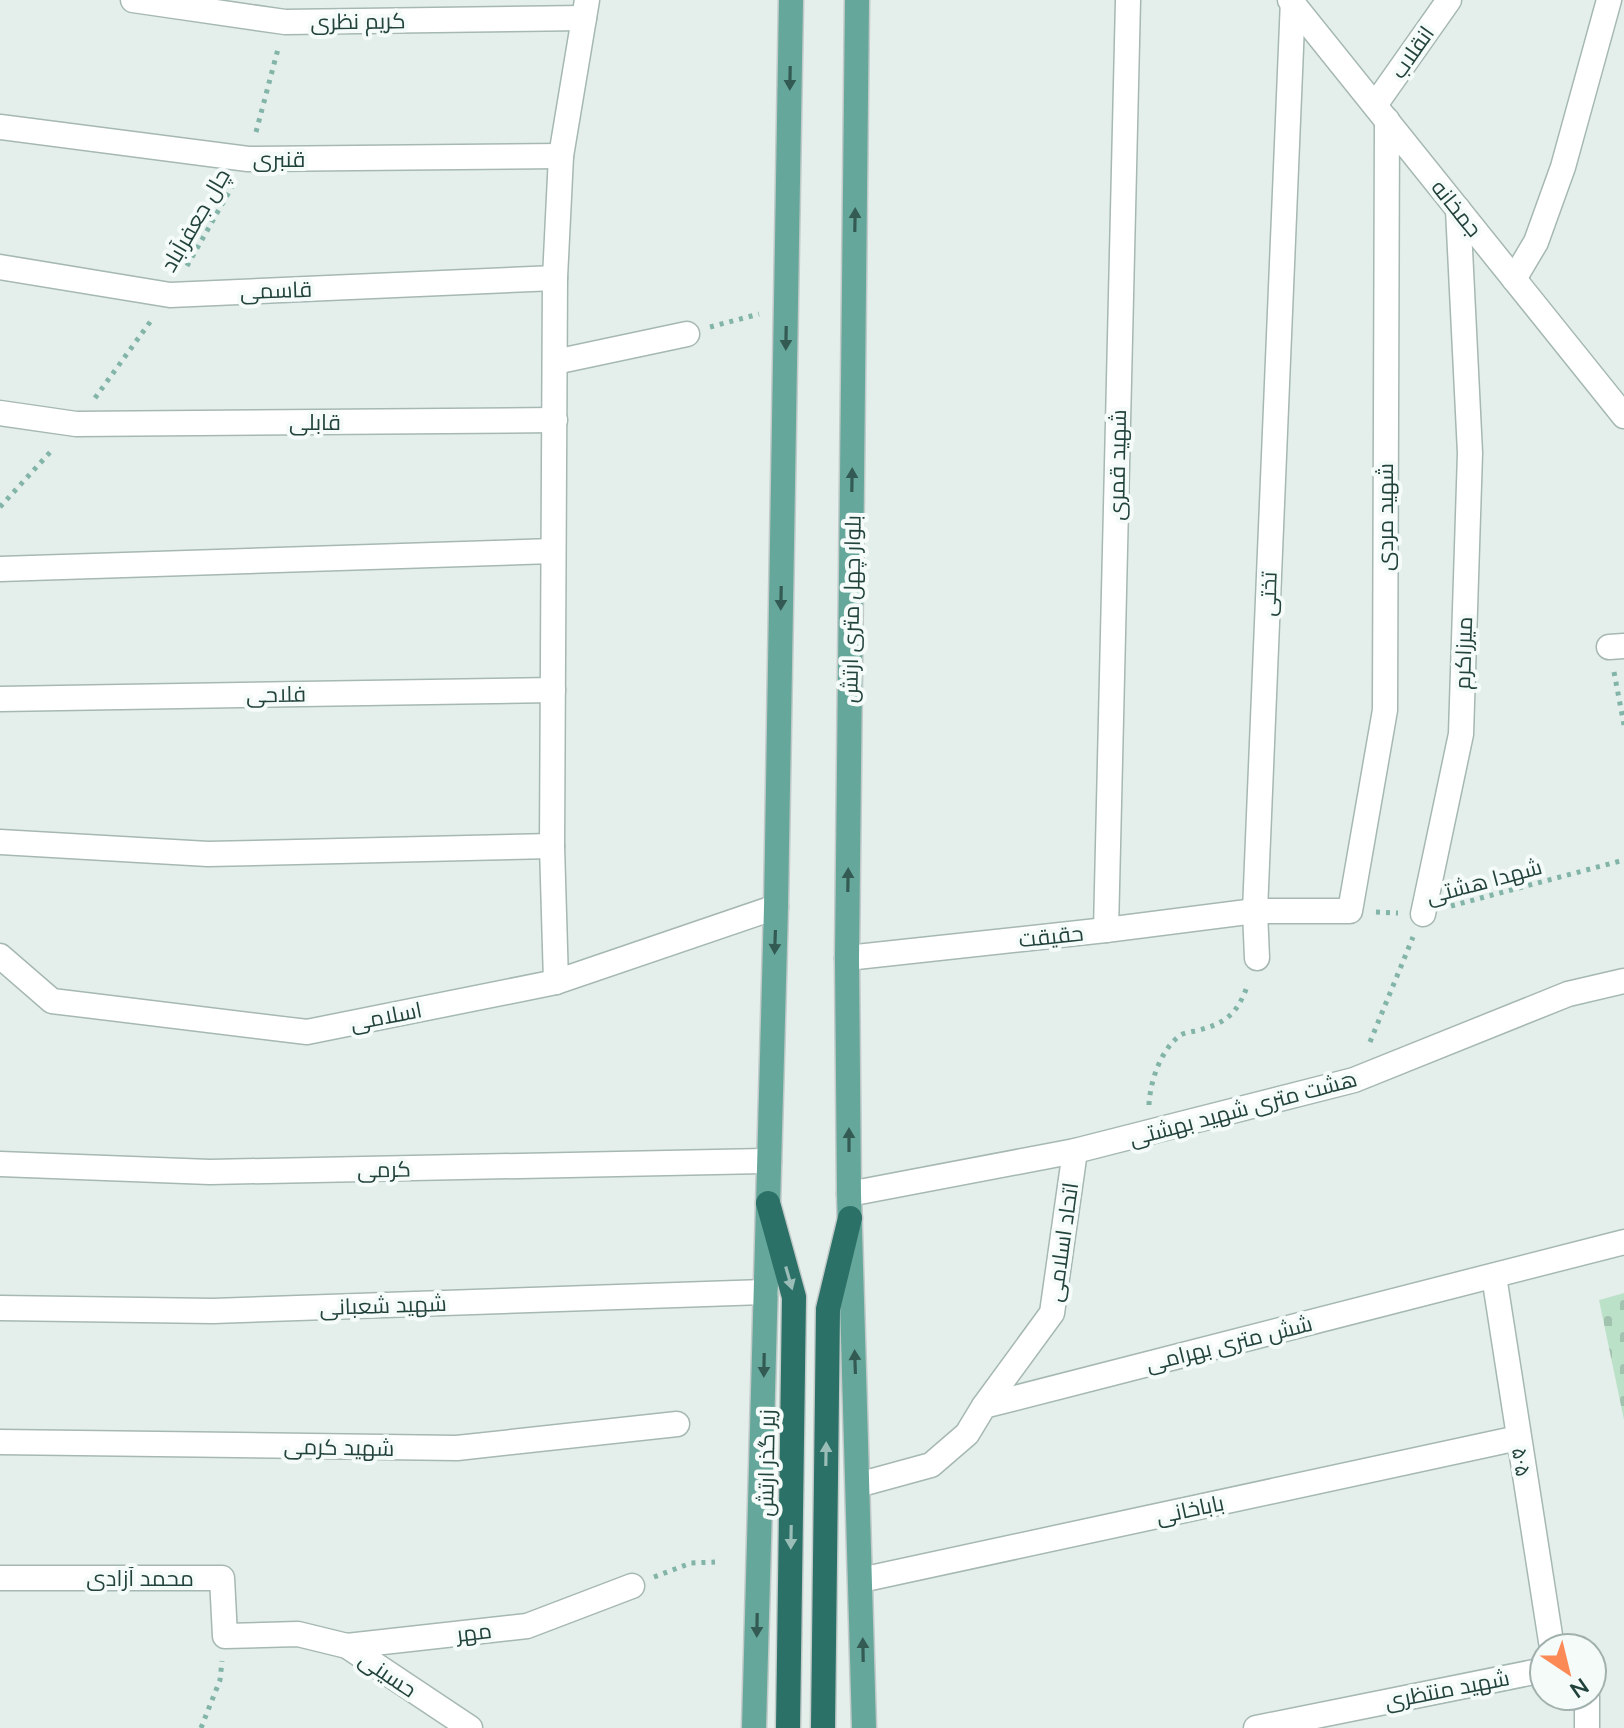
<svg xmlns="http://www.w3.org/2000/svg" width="1624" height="1728" viewBox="0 0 1624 1728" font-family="Mulish,Cairo,sans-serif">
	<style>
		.cemetery { fill: url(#cemetery-stones) }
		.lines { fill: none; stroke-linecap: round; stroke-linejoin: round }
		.minor-casing { stroke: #a6b8b3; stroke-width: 27 }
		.major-casing { stroke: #c1cac8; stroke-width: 27 }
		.highway-casing { stroke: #c1cac8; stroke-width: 27 }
		.path { stroke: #83b4a8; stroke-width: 5; stroke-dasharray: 4 6; stroke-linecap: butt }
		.minor { stroke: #fff; stroke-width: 24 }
		.major { stroke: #66a79b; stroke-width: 24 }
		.highway { stroke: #2b7167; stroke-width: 24 }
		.oneway { fill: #335b54 }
		.oneway2 { fill: #9abdb7 }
		.labels { text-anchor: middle; stroke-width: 8; stroke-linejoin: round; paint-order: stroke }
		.street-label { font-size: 22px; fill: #22423c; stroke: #f5fbf8 }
	</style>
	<defs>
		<pattern id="cemetery-stones" width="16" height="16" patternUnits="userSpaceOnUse" patternTransform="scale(2)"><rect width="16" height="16" fill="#bce1c9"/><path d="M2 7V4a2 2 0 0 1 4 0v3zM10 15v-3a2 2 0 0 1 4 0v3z" fill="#a1c2ae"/></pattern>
	</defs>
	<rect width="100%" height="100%" fill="#e4efeb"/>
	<path class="cemetery" d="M1624 1293V1420L1599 1300Z"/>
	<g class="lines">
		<g class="minor-casing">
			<g id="minor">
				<path d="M133 0 285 22 584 18"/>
				<path d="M1290 0 1624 416"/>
				<path d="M1375 105 1449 0"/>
				<path d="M0 127 248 159 561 156"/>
				<path d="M0 267 170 295 555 278"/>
				<path d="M1514 279 1536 242 1563 167 1609 0"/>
				<path d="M555 362 687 334"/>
				<path d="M0 413 76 424 555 420"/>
				<path d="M0 569 553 551"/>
				<path d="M1609 647 1624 646"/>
				<path d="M0 699 553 690"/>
				<path d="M0 842 208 854 552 846"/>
				<path d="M1423 914 1461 734 1470 453 1458 209"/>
				<path d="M1106 930 1128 0"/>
				<path d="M0 956 52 1001 307 1032 556 982 776 907"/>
				<path d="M847 958 1106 930 1255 911H1350L1385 710 1387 120"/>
				<path d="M1257 958 1255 911 1293 0"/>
				<path d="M556 982 552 846 555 278 561 156 587 0"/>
				<path d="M0 1164 210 1172 769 1161"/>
				<path d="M849 1194 1075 1151 1354 1080 1568 994 1624 981"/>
				<path d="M1494 1276 1552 1648"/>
				<path d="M0 1308 213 1311 766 1292"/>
				<path d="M984 1406 1052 1313 1075 1151"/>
				<path d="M0 1442 457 1448 677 1424"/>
				<path d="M858 1485 931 1465 967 1434 984 1406 1624 1242"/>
				<path d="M0 1578H222L225 1636 298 1634 347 1646 527 1626 632 1586"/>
				<path d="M861 1580 1518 1438"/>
				<path d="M347 1646 470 1728"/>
				<path d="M1587 1696V1728"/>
				<path d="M1256 1728 1544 1670"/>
			</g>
		</g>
		<g class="major-casing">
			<g id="major">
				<path d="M857 0 847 958 849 1194 864 1728"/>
				<path d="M754 1728 776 907 791 0"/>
			</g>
		</g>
		<g class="highway-casing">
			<g id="highway">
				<path d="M768 1203 794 1297 788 1728"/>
				<path d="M823 1728 828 1309 850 1218"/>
			</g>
		</g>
		<g class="path">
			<path d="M256 132 278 49"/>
			<path d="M187 266 233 185"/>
			<path d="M710 327 759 314"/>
			<path d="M95 398 153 318"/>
			<path d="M0 507 53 449"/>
			<path d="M1614 672 1624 725"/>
			<path d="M1451 906 1624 860"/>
			<path d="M1376 912 1398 913"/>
			<path d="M1370 1042 1413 937"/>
			<path d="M1149 1105C1150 1082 1160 1052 1178 1037 1182 1033 1190 1032 1196 1031 1226 1023 1237 1015 1248 984"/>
			<path d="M654 1577 691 1563 715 1562"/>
			<path d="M201 1728 220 1680 222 1661"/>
		</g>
		<use href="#minor" class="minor"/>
		<use href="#major" class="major"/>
		<use href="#highway" class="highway"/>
	</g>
	<defs><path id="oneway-solid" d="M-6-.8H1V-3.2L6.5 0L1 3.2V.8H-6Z" transform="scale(2)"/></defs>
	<g class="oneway">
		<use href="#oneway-solid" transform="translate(790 78) rotate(91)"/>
		<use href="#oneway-solid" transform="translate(855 220) rotate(-89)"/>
		<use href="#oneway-solid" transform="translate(786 338) rotate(91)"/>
		<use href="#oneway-solid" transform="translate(852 480) rotate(-89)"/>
		<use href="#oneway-solid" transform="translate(781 598) rotate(91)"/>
		<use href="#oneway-solid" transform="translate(848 880) rotate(-89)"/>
		<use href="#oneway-solid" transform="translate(775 942) rotate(92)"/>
		<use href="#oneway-solid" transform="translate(849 1140) rotate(-90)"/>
		<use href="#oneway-solid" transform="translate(855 1362) rotate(-92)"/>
		<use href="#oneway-solid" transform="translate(764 1365) rotate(91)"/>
		<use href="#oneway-solid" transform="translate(757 1625) rotate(91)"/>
		<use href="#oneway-solid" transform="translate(863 1650) rotate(-91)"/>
	</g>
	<g class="oneway2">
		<use href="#oneway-solid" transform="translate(789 1278) rotate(74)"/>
		<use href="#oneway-solid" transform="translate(826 1454) rotate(-89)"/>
		<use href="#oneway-solid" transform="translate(791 1537) rotate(91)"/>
	</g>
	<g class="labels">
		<g class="street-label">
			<text transform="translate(358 21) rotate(-1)" y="8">کریم نظری</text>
			<text transform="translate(1412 52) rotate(-55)" y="8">انقلاب</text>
			<text x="279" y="167">قنبری</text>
			<text transform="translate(1457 208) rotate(51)" y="8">جمخانه</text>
			<text transform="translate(195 220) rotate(-60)" y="8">چال جعفرآباد</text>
			<text transform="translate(276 290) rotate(-2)" y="8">قاسمی</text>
			<text x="315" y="430">قابلی</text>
			<text transform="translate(1117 465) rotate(-89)" y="8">شهید قمری</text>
			<text transform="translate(1385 517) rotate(-90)" y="8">شهید مردی</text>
			<text transform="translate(1268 594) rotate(-88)" y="8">تختی</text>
			<text transform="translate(851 609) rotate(-89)" y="8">بلوار چهل متری ارتش</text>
			<text transform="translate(1463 653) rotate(-88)" y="8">میرزاکرم</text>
			<text transform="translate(276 694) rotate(-1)" y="8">فلاحی</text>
			<text transform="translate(1484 881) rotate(-15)" y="8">شهدا هشتی</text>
			<text transform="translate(1051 936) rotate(-6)" y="8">حقیقت</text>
			<text transform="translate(386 1016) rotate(-11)" y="8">اسلامی</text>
			<text transform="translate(1243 1108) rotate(-15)" y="8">هشت متری شهید بهشتی</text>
			<text transform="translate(384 1169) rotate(-1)" y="8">کرمی</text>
			<text transform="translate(1062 1242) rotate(-82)" y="8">اتحاد اسلامی</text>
			<text transform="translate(383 1305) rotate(-2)" y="8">شهید شعبانی</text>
			<text transform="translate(1229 1343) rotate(-14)" y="8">شش متری بهرامی</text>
			<text transform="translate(339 1447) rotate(1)" y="8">شهید کرمی</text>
			<text transform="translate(1522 1462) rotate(81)" y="8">۵۰۵</text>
			<text transform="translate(766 1463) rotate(-89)" y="8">زیر گذر ارتش</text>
			<text transform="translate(1190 1509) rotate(-12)" y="8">باباخانی</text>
			<text x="140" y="1586">محمد آزادی</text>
			<text transform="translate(474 1632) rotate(-7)" y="8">مهر</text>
			<text transform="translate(388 1674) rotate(34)" y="8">حسینی</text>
			<text transform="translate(1447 1689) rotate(-11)" y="8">شهید منتظری</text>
		</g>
	</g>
	<g transform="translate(1568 1672) rotate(145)"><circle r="38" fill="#f5fbf8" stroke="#a1b1ad" stroke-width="2"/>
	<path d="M0-6L14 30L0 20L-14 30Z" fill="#fb8a56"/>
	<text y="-12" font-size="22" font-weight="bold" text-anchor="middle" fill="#22423c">N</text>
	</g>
</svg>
